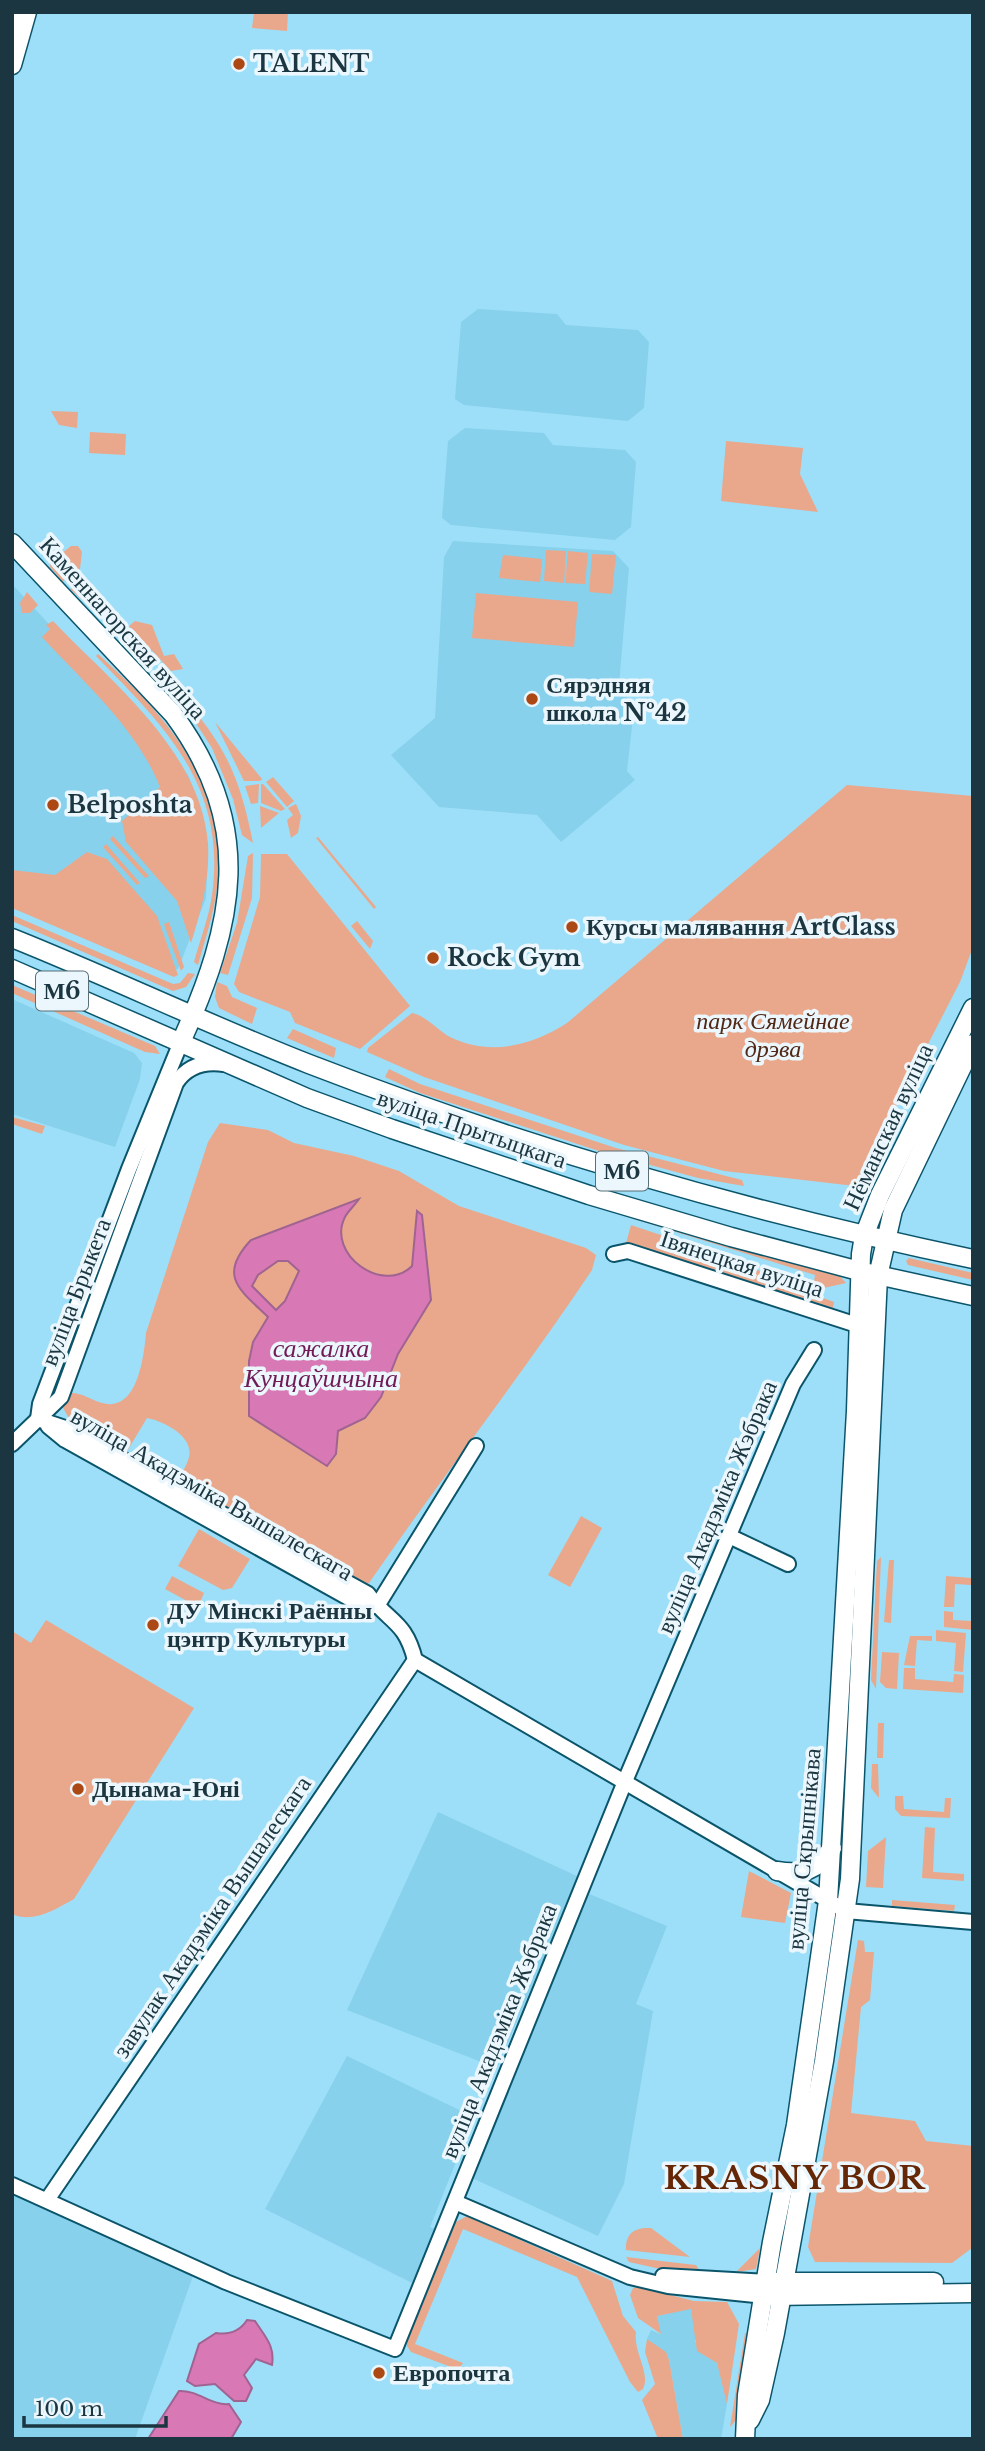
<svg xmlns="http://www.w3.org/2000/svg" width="985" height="2451" viewBox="0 0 985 2451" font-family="'Libre Baskerville',serif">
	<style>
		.built { fill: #87d1ec }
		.green { fill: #e9a88c }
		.water { fill: #d878b4; stroke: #9f6491; stroke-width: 2; fill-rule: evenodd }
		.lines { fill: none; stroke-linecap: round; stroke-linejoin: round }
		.minor-casing { stroke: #0b556b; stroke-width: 18 }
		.major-casing { stroke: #0b556b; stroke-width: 21 }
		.minor { stroke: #fff; stroke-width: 14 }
		.major { stroke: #fff; stroke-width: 18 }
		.poi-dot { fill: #ab4813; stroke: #ebf7fc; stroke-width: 2.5 }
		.labels { text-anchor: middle; stroke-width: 7; stroke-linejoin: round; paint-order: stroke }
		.shield { fill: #ebf7fc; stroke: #597078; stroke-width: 2 }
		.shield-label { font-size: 23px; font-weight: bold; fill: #1b3640 }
		.poi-label { font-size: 24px; font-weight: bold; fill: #1b3640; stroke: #ebf7fc; text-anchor: start }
		.street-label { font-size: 24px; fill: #1b3640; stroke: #ebf7fc }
		.park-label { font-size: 24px; font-style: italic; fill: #512715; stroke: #ebf7fc }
		.water-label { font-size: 26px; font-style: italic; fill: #711b56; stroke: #ebf7fc }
		.district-label { font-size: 32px; font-weight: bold; letter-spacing: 2px; fill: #662706; stroke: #ebf7fc }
	</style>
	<rect width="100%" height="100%" fill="#9ddff8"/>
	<g class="built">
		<path d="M478 309 557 314 566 325 638 330 649 342 644 408 628 421 464 405 455 399 461 322Z"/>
		<path d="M465 428 544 433 553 445 625 450 636 462 631 527 615 540 451 525 442 518 448 441Z"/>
		<path d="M453 541 613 551 629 568 619 685 634 709 627 771 635 780 561 842 537 815 439 807 391 755 435 718 444 557Z"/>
		<path d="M12 584 188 775 193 788 208 844 206 898 178 969 165 971 12 905Z"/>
		<path d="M12 999 134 1053 142 1063 140 1079 115 1147 12 1114Z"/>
		<path d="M438 1812 579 1877 497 2068 347 2010Z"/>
		<path d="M587 1893 667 1926 636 2004 653 2011 624 2184 598 2236 472 2178Z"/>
		<path d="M347 2056 474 2117 430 2227 438 2230 412 2283 265 2209Z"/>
		<path d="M12 2193 189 2269 193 2276 135 2439H12Z"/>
		<path d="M691 2308 697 2335 695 2342 717 2363 723 2382 727 2404 721 2439H683L669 2360 665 2352 647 2339 651 2330 660 2334 657 2316Z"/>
	</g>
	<g class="green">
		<path d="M254 12H288L287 31 252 28Z"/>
		<path d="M51 411 78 412 77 428 59 425Z"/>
		<path d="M90 432 126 434 125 455 89 453Z"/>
		<path d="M726 441 803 448 800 474 818 512 721 501Z"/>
		<path d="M71 546H78L82 552 80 569 74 571 62 553Z"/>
		<path d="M546 550 566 551 564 583 544 581Z"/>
		<path d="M568 551 588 553 585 584 565 583Z"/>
		<path d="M592 554 616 555 612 594 589 592Z"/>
		<path d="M503 555 542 559 540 582 499 578Z"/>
		<path d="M52 557 67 574 63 582 50 567Z"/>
		<path d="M73 588 87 593 113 623 111 625 70 589Z"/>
		<path d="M27 592 38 605 30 613H22L20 603Z"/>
		<path d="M476 593 578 602 574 647 472 638Z"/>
		<path d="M53 621C112 683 201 751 208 844 210 879 201 911 191 943L177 901 126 842 122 821 160 787C136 727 84 683 42 637L50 629 46 625Z"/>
		<path d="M135 621 152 625 164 656 174 654 183 669 171 671 129 626Z"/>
		<path d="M98 654C169 718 227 784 217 887 214 914 205 939 198 965L194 962C200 940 209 917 212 895 227 786 165 727 96 656Z"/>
		<path d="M166 677C219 738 237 762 253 843L242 835 233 799 212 748Z"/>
		<path d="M215 722 262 779 260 781H244Z"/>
		<path d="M273 777 294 801 287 807 266 782Z"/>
		<path d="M259 784 258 803 251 804 245 786Z"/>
		<path d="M261 784H263L285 809 281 811 261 803Z"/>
		<path d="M847 785 973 796V947L960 982 855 1186 724 1171 624 1145 424 1077 367 1052 368 1048 412 1013C424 1015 437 1029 448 1036 489 1057 531 1046 567 1023Z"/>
		<path d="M296 804 301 816 298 833 291 838 287 820 293 815 288 808Z"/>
		<path d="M260 806 279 813 261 828Z"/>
		<path d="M113 836 149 876 145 878 110 839Z"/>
		<path d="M318 837 376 907 374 909 316 838Z"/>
		<path d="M106 844 140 883 137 885 103 847Z"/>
		<path d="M87 852 107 859 157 916 178 975 174 977 12 908V870L55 875Z"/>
		<path d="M253 853 252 898 228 975 220 973 237 923 248 856Z"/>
		<path d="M261 854H287L410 1006 360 1049 295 1023 290 1012 239 992 234 984 260 897Z"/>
		<path d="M12 915 173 984 180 983 188 973 195 974 186 987 173 991 12 921Z"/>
		<path d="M357 921 373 941 370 949 351 926Z"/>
		<path d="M169 922 184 967 181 971 164 924Z"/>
		<path d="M217 982 227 986 232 997 257 1008 252 1024 219 1008 215 997Z"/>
		<path d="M12 985 155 1046 160 1054 145 1052 12 993Z"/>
		<path d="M293 1029 336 1048 334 1058 287 1038Z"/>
		<path d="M389 1069 420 1084 616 1148 742 1180 744 1186 698 1178 599 1151 420 1093 385 1077Z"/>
		<path d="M12 1117 45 1126 42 1134 12 1124Z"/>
		<path d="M220 1123 268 1130 294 1143 354 1156 399 1171 459 1206 586 1248 596 1255 592 1270C521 1376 442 1477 369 1583L364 1585 184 1483H176C180 1475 187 1466 189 1457 194 1436 163 1421 147 1418L126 1453C106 1441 66 1428 62 1403L71 1393C83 1393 91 1400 102 1403 138 1413 144 1355 146 1333L208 1142Z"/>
		<path d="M633 1213 838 1274 846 1283 819 1289 813 1287 815 1275 631 1218Z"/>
		<path d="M631 1225 747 1264 777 1281 834 1302 833 1308 626 1243Z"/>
		<path d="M909 1258 973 1273V1280L908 1265 906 1261Z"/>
		<path d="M581 1516 602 1528 570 1587 548 1575Z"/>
		<path d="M199 1529 250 1559 232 1588 223 1590 178 1566Z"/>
		<path d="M881 1557 876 1689 871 1680 877 1561Z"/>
		<path d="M889 1560H894L891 1623 884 1622Z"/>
		<path d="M172 1576 204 1593 198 1607 165 1589Z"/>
		<path d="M946 1576 972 1578 971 1585 955 1584 954 1607H944Z"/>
		<path d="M944 1611 953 1612V1620L973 1621V1630L944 1627Z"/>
		<path d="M46 1620 194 1708 74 1899C56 1909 33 1924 12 1914V1631L31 1643Z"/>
		<path d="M936 1630 966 1633 963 1672 954 1671 956 1643 936 1641Z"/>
		<path d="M910 1636H932V1641L917 1640 915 1666 904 1665Z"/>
		<path d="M882 1652 899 1653 897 1689 886 1688 880 1682Z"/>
		<path d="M904 1668H915V1679L953 1682 954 1674 964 1675 963 1693 903 1689Z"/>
		<path d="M878 1723H884L883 1758H877Z"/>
		<path d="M872 1764H878L879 1798 871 1788Z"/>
		<path d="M895 1796H903L904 1809 944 1812 945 1798H951L950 1818 901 1816 895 1809Z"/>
		<path d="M925 1827 935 1828 933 1872 964 1874V1881L922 1878Z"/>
		<path d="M886 1837 883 1888 866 1887 868 1851Z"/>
		<path d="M749 1871 791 1893 785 1923 741 1917Z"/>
		<path d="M892 1900 955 1905 954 1911 892 1906Z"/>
		<path d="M858 1940 864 1941 865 1952H874L870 2000 861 2007 851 2113 915 2121 926 2141 973 2146 972 2248 952 2263 815 2262 808 2247Z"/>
		<path d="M467 2216 612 2281 623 2316 636 2332C633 2352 651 2373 643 2389L638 2392 630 2382 577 2277 463 2229 415 2344 463 2363 460 2367H451L411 2352 407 2346V2334L454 2223Z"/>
		<path d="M651 2228 690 2257 626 2250C625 2233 635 2227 651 2228Z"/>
		<path d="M760 2248 756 2269 736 2272Z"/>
		<path d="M626 2257 696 2265 701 2273 696 2277 629 2262Z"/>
		<path d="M639 2287 694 2301 727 2302 739 2324 727 2404 717 2363 697 2351 691 2309 657 2316 661 2334 638 2318 630 2295 633 2288Z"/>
		<path d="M745 2333 749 2334 737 2419 730 2427Z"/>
		<path d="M647 2339 666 2352 669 2360 683 2439H658L642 2400 655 2384 645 2352Z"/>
	</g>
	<g class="water">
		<path d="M359 1199C355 1205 348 1211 345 1217 326 1254 383 1295 412 1266L417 1211 422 1215 431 1300 398 1354 381 1397 365 1418 338 1431 336 1454 327 1466 249 1416V1361L253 1342 268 1317C240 1290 217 1276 251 1240ZM278 1261H288L299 1271 285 1301 276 1310 252 1286 258 1275Z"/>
		<path d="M247 2320 255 2321C266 2338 275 2346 272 2365L256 2359 244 2375 252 2388 246 2401H234L215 2384 195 2386 187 2381 199 2344 216 2333C229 2335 240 2331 247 2320Z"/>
		<path d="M179 2391C198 2390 212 2406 229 2404L241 2422 231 2439H148Z"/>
	</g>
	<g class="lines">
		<g class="minor-casing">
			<g id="minor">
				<path d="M614 1254 628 1251 857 1325"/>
				<path d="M38 1419 68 1429 368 1594C389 1623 405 1620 415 1660L846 1911 973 1922"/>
				<path d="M38 1419 40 1404 129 1169 181 1042"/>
				<path d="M48 1426 65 1440 361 1605 377 1606"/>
				<path d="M12 1444 61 1397 176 1083C187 1066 204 1061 224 1064"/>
				<path d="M729 1536 788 1564"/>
				<path d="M377 1606 476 1446"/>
				<path d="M12 2185 226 2282 395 2349 628 1774 793 1384 814 1350"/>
				<path d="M47 2200 415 1660"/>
				<path d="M455 2202 630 2277 668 2286 765 2296"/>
				<path d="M663 2276 766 2282"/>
			</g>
		</g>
		<g class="major-casing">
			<g id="major">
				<path d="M12 19 14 12"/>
				<path d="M12 65 27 12"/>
				<path d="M12 543 173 714C256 826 235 923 181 1042"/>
				<path d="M12 938C112 978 209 1025 309 1064 524 1147 747 1212 973 1259"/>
				<path d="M12 969 307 1098 392 1129 589 1195 731 1237 859 1271 973 1296"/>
				<path d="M777 1871C803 1875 817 1871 832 1848"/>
				<path d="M773 2282H934"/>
				<path d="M772 2296 973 2293"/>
				<path d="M750 2420 760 2400 775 2333 824 2061 850 1879 878 1276 893 1210 973 1044"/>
				<path d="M745 2439 747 2395 772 2242 796 2125 828 1901 856 1411 861 1254 864 1236 880 1195 973 1008"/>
			</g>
		</g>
		<use href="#minor" class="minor"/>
		<use href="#major" class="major"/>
	</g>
	<g class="poi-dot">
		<circle cx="239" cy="64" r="7"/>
		<circle cx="532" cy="699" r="7"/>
		<circle cx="53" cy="805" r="7"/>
		<circle cx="572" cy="927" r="7"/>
		<circle cx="433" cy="958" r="7"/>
		<circle cx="153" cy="1625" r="7"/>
		<circle cx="78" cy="1789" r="7"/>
		<circle cx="379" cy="2373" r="7"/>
	</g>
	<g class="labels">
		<g class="shield">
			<rect x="36" y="971.5" width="52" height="39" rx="5"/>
			<rect x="596" y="1151.5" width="52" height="39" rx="5"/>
		</g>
		<g class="shield-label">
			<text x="62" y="999">М6</text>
			<text x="622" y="1179">М6</text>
		</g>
		<g class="poi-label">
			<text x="253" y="72">TALENT</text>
			<text x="546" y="693">Сярэдняя<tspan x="546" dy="28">школа №42</tspan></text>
			<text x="67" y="813">Belposhta</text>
			<text x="586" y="935">Курсы малявання ArtClass</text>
			<text x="447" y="966">Rock Gym</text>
			<text x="167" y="1619">ДУ Мінскі Раённы<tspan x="167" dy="28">цэнтр Культуры</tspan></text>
			<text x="92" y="1797">Дынама-Юні</text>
			<text x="393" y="2381">Европочта</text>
		</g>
		<g class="street-label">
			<text transform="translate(123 628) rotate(48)" y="8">Каменнагорская вуліца</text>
			<text transform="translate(888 1127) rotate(-65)" y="8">Нёманская вуліца</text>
			<text transform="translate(472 1129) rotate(19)" y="8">вуліца Прытыцкага</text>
			<text transform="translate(742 1264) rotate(18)" y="8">Івянецкая вуліца</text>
			<text transform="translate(76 1292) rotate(-69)" y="8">вуліца Брыкета</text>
			<text transform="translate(212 1494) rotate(30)" y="8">вуліца Акадэміка Вышалескага</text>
			<text transform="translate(717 1507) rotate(-67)" y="8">вуліца Акадэміка Жэбрака</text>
			<text transform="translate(804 1849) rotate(-85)" y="8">вуліца Скрыпнікава</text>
			<text transform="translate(212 1917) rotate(-56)" y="8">завулак Акадэміка Вышалескага</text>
			<text transform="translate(499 2031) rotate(-68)" y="8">вуліца Акадэміка Жэбрака</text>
		</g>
		<g class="park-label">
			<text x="773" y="1029">парк Сямейнае<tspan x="773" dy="28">дрэва</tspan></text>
		</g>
		<g class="water-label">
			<text x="321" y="1357">сажалка<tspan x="321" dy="30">Кунцаўшчына</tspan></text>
		</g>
		<g class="district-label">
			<text x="795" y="2189">KRASNY BOR</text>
		</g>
	</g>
	<rect width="985" height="2451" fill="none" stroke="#1b3640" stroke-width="28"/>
	<path d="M24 2416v10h142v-10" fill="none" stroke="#1b3640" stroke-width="3.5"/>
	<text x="35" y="2416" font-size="21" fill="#1b3640" stroke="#ebf7fc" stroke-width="5" paint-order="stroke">100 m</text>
</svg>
